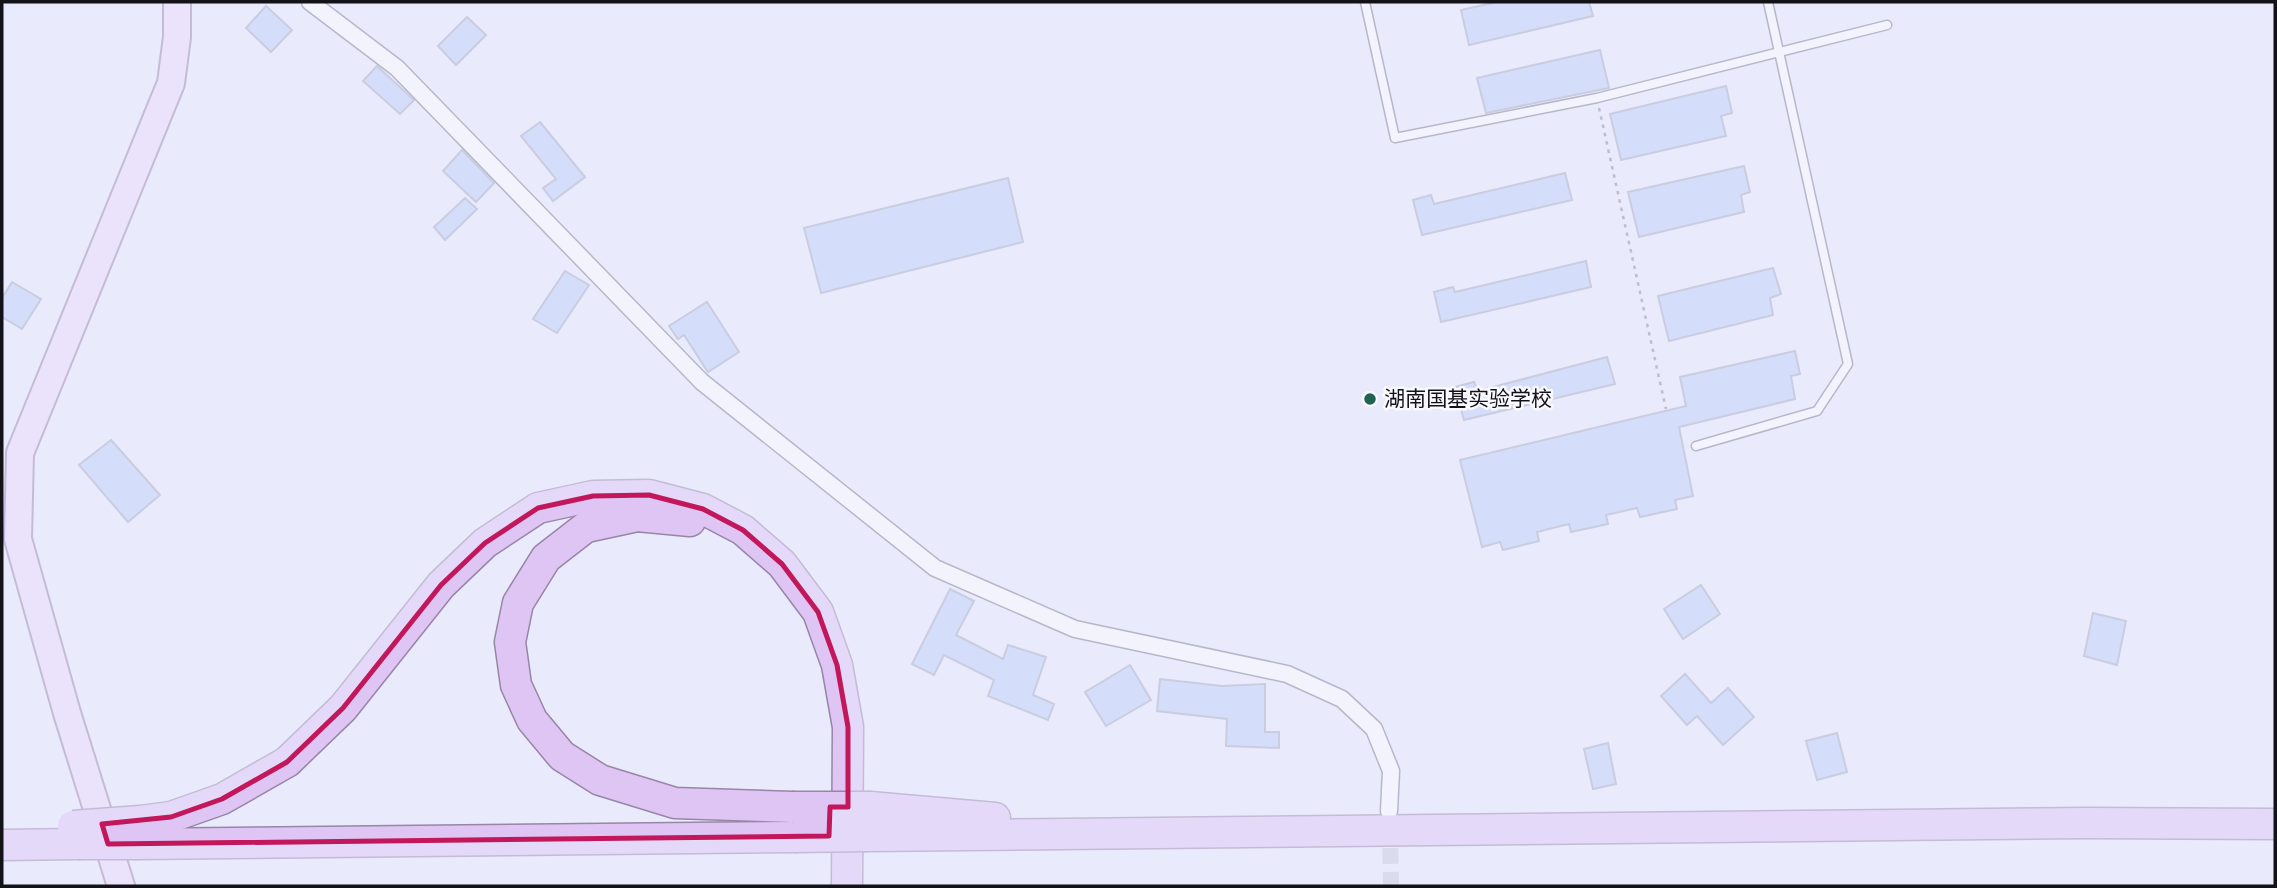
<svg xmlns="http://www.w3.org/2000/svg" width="2277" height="888" viewBox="0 0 2277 888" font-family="Commissioner,'Noto Sans SC',sans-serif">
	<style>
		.building { fill: #bbcef4; stroke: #a3abbb; stroke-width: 2 }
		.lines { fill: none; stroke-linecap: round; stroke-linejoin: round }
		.minor-tunnel { stroke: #cacadb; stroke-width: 16; stroke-dasharray: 16 8; stroke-linecap: butt }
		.service-casing { stroke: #7b7b8b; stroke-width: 11 }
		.minor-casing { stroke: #7b7b8b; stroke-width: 19 }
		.primary-casing { stroke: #9786a6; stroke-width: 30 }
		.motorway-casing { stroke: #9786a6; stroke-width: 33 }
		.path { stroke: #898996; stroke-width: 2.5; stroke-dasharray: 3.5 5; stroke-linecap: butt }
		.service { stroke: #fff; stroke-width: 8 }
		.minor { stroke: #fff; stroke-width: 16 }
		.primary { stroke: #ebdcf8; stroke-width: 26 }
		.motorway { stroke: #dec5f3; stroke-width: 30 }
		.motorway-bridge-casing { stroke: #9786a6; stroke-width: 33; stroke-linecap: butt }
		.motorway-bridge { stroke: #dec5f3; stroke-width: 30 }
		.marked { fill: none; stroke: #c2185b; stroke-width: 5; stroke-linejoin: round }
		.poi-dot { fill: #206352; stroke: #f9f9fd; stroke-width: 2.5 }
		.labels { text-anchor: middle; stroke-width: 5; stroke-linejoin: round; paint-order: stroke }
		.poi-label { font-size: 21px; fill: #121218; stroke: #f9f9fd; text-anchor: start }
	</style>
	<rect width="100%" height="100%" fill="#eaeafd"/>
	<g class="building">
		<path d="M1497 2H1589L1593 16 1469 45 1461 10Z"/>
		<path d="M266 6 292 30 271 52 246 28Z"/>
		<path d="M467 17 486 35 456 65 438 46Z"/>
		<path d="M1600 50 1609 88 1486 113 1477 78Z"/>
		<path d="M377 66 414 100 400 114 363 81Z"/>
		<path d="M1726 86 1732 113 1721 116 1726 136 1621 160 1610 114Z"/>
		<path d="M540 122 585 177 553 201 543 188 556 179 521 136Z"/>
		<path d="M462 150 494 183 476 202 443 171Z"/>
		<path d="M1744 166 1750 192 1741 195 1744 212 1639 237 1628 192Z"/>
		<path d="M1565 173 1572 200 1422 235 1413 200 1431 195 1434 204Z"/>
		<path d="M1008 178 1023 242 821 293 804 228Z"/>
		<path d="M465 198 477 209 445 240 434 227Z"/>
		<path d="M1586 261 1591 287 1441 322 1434 292 1453 287 1455 292Z"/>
		<path d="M1773 268 1781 294 1770 298 1773 315 1669 341 1658 296Z"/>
		<path d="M565 271 589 285 557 333 533 319Z"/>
		<path d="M12 282 41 299 22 329 2 317V298Z"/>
		<path d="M707 302 739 352 708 372 684 335 678 339 669 326Z"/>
		<path d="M1795 351 1800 374 1791 376 1795 399 1679 427 1693 496 1675 500 1677 509 1640 517 1637 508 1606 515 1608 524 1571 532 1569 524 1537 532 1539 541 1503 550 1500 542 1482 547 1460 460 1686 406 1680 377Z"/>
		<path d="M1607 357 1615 384 1464 420 1455 387 1474 382 1478 391Z"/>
		<path d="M111 440 160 495 128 522 79 465Z"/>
		<path d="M1701 585 1720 614 1683 639 1664 609Z"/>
		<path d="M950 589 974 601 956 635 1003 659 1008 645 1046 657 1033 695 1054 704 1048 720 988 696 994 680 944 655 934 675 912 664Z"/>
		<path d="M2093 613 2126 621 2117 665 2084 656Z"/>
		<path d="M1130 665 1151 700 1106 726 1085 692Z"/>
		<path d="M1685 674 1711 703 1728 688 1754 717 1723 745 1697 716 1687 725 1661 696Z"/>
		<path d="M1160 679 1222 686 1265 684V732H1279V748L1226 746 1227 719 1157 711Z"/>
		<path d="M1837 733 1847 772 1817 780 1806 741Z"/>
		<path d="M1608 743 1616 784 1593 789 1584 749Z"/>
	</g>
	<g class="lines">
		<path class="minor-tunnel" d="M1390 824 1391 886"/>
		<g class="service-casing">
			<g id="service">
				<path d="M1365 2 1395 138 1597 98 1887 25"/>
				<path d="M1696 446 1817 411 1848 364 1768 2"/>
			</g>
		</g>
		<g class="minor-casing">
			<path id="minor" d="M310 2 397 68 702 382 935 568 1075 629 1287 674 1342 699 1374 729 1391 771 1389 811"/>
		</g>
		<g class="primary-casing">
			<path id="primary" d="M121 886 67 713 18 539 20 453 171 83 177 37V2"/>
		</g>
		<g class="motorway-casing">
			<g id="motorway">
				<path d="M690 521 637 516 586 527 546 558 518 603 510 642 516 685 532 720 562 756 600 780 675 803 792 807"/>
				<path d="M870 807 995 818"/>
				<path d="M140 821 171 817 222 799 287 762 343 708 441 585 485 543 538 508 593 496 649 495 703 509 743 530 782 564 818 612 837 665 848 727 847 886"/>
				<path d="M867 836 2087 823 2275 824"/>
				<path d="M137 844 795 837"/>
				<path d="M2 845 78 844"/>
			</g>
		</g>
		<path class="path" d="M1599 108 1666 409"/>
		<use href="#service" class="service"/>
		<use href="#minor" class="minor"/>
		<use href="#primary" class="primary"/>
		<use href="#motorway" class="motorway"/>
		<g class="motorway-bridge-casing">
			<g id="motorway-bridge">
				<path d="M792 807H870"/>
				<path d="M73 826 140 821"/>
				<path d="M795 837 867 836"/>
				<path d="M78 844H137"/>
			</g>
		</g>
		<use href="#motorway-bridge" class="motorway-bridge"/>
	</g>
	<path d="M0 0H2277V888H0ZM649 495 703 509 743 530 782 564 818 612 837 665 848 727V807H830L829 836 108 844 102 824 171 817 222 799 287 762 343 708 441 585 485 543 538 508 593 496Z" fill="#eaeafd" fill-opacity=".55" fill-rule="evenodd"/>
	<path class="marked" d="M649 495 703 509 743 530 782 564 818 612 837 665 848 727V807H830L829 836 108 844 102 824 171 817 222 799 287 762 343 708 441 585 485 543 538 508 593 496Z"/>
	<circle class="poi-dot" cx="1370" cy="399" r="7"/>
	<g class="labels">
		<g class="poi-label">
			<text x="1384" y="406">湖南国基实验学校</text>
		</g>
	</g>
	<rect width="2277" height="888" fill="none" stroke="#121218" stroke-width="7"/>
</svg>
